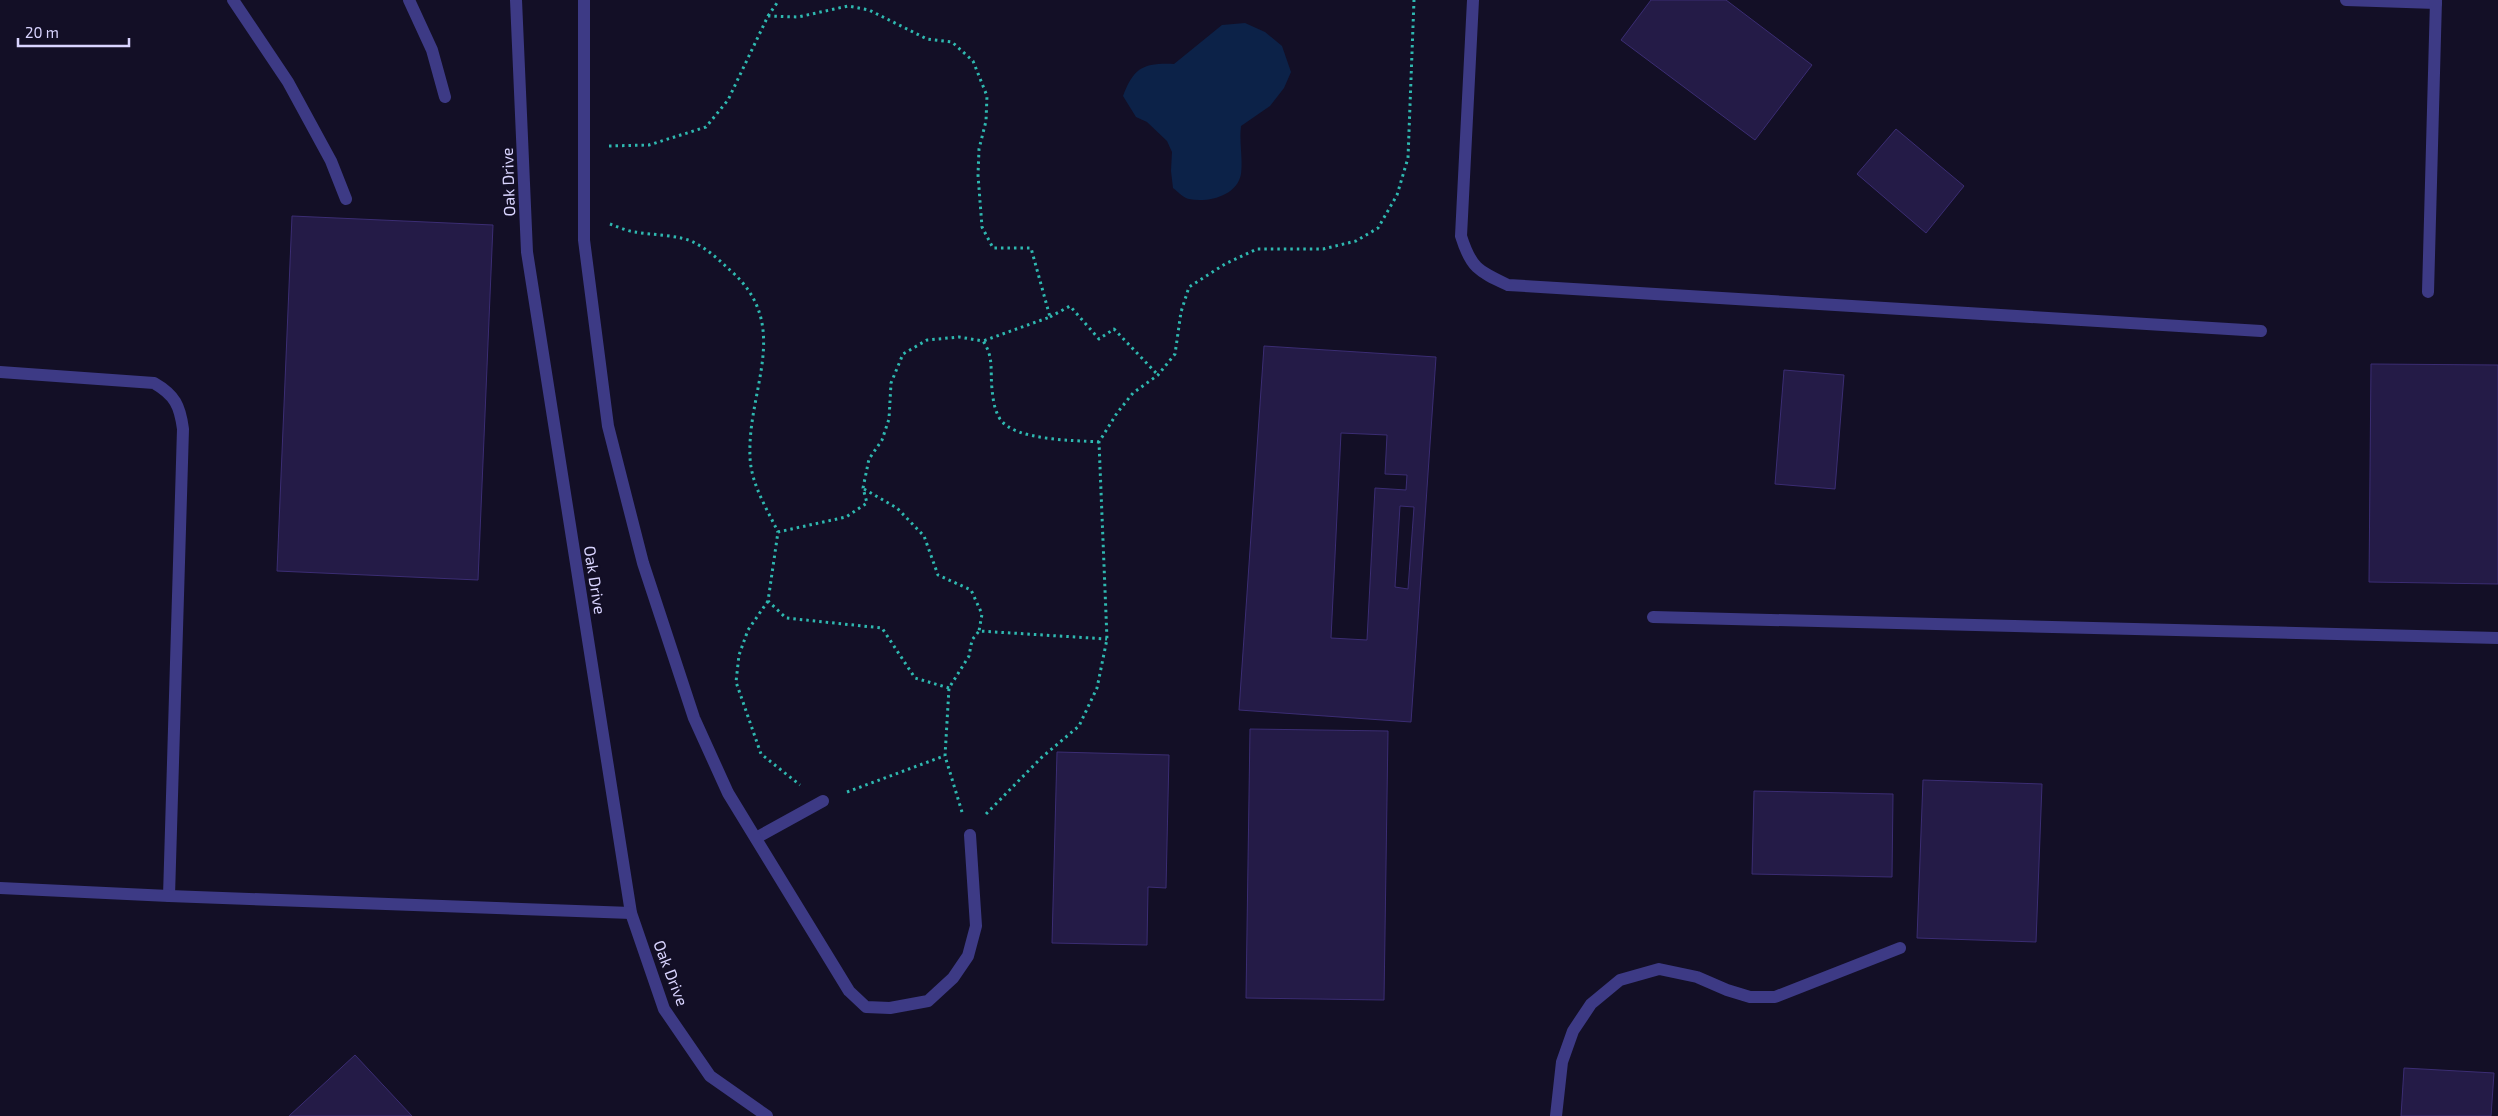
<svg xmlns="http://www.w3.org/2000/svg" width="2498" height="1116" viewBox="0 0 2498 1116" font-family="'Exo 2',sans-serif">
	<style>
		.water { fill: #0c2248 }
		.building { fill: #241b47; stroke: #3b2d73; fill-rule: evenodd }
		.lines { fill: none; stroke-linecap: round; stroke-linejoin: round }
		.path { stroke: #2fb8b0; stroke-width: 3; stroke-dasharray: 2.5 4; stroke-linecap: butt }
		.lane { stroke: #3d3a85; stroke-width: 12 }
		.street { stroke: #3d3a85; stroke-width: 12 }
		.labels { text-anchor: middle; stroke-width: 4; stroke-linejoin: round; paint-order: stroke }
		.street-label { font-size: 16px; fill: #d9d4ff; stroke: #130f26 }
	</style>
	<rect width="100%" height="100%" fill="#130f26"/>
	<path class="water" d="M1245 23 1265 32 1282 46 1291 72 1284 88 1270 106 1241 126C1239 142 1243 158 1241 174 1237 196 1208 203 1189 199 1184 198 1178 192 1173 188L1171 171 1172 152 1167 141 1147 122 1136 117 1123 96C1134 67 1144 63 1174 64L1222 25Z"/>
	<g class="building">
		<path d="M1651 0H1726L1812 65 1755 140 1621 40Z"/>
		<path d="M1896 129 1964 186 1926 233 1857 174Z"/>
		<path d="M292 216 493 225 478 580 277 571Z"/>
		<path d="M1264 346 1436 357 1411 722 1239 710ZM1341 433 1387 435 1385 474 1407 475 1406 490 1375 488 1367 640 1331 638ZM1400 506 1414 507 1408 589 1395 587Z"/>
		<path d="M2371 364 2498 365V584L2369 582Z"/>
		<path d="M1784 370 1844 375 1835 489 1775 484Z"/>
		<path d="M1250 729 1388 731 1384 1000 1246 998Z"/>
		<path d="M1057 752 1169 755 1166 888 1148 887 1147 945 1052 943Z"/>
		<path d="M1923 780 2042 784 2036 942 1917 938Z"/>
		<path d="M1754 791 1893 794 1892 877 1752 874Z"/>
		<path d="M355 1055 412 1116H289Z"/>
		<path d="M2404 1068 2494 1073 2491 1116H2401Z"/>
	</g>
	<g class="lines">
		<g class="path">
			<path d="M768 16 779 0"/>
			<path d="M609 146 649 145 706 127 728 100 768 16 798 17 848 6 869 10 927 39 952 42 973 61 987 96 986 121 979 149 978 175 982 227 993 248H1031L1050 317 983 341"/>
			<path d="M610 224C618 227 627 231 635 232 652 235 681 235 695 243 709 250 720 261 731 271 793 326 747 389 750 457 751 484 767 509 778 532"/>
			<path d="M1050 317 1070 306 1099 339 1114 329 1158 375"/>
			<path d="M864 489 897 508 924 536 938 575 971 590 982 614 979 631"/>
			<path d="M768 601 748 630 739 655 736 682 761 754 800 785"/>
			<path d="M949 688 915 678 882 628 786 618 768 601 778 532 846 517 867 503 863 488 869 459 882 440 889 419 891 383 903 354 927 340 959 337 983 341C994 357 990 370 992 389 993 399 994 409 1000 419 1015 441 1074 440 1099 442"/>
			<path d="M847 792 944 756"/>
			<path d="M962 812 945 756 949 688 969 656 972 640 979 631 1107 639"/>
			<path d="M986 814 1041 758 1079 726 1097 688 1107 639 1099 442 1117 413 1133 393 1158 375 1175 354 1181 312 1189 287 1225 264 1257 249H1323L1356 241 1378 228 1397 195 1408 158 1414 0"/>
		</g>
		<path class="lane" d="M756 838 823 801"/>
		<g class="street">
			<path d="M233 0 288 82 331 161 346 199"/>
			<path d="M409 0 432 50 445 97"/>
			<path d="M516 0 527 252 631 913 664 1009 710 1076 767 1116"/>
			<path d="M584 0V240L608 426 643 563 694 718 728 793 849 991 866 1007 890 1008 928 1001 953 978 968 956 976 926 970 835"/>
			<path d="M1473 0 1461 236C1471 268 1478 271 1508 285L2261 331"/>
			<path d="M2346 0 2436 3"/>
			<path d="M2428 292 2436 0"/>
			<path d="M0 372 154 383C175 395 180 406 183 429L169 896"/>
			<path d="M1653 617 2498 638"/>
			<path d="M0 888 169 896 631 913"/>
			<path d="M1556 1116 1562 1062 1573 1031 1591 1004 1620 980 1659 969 1697 977 1727 990 1750 997H1775L1900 948"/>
		</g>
	</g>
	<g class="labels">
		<g class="street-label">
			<text transform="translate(508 182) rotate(-92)" y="6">Oak Drive</text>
			<text transform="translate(595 580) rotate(81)" y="6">Oak Drive</text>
			<text transform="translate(671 973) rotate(69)" y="6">Oak Drive</text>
		</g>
	</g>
	<path d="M18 38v8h111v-8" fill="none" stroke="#d9d4ff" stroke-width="2.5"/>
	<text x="25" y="38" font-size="15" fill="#d9d4ff" stroke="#130f26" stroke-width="4" paint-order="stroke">20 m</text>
</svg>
